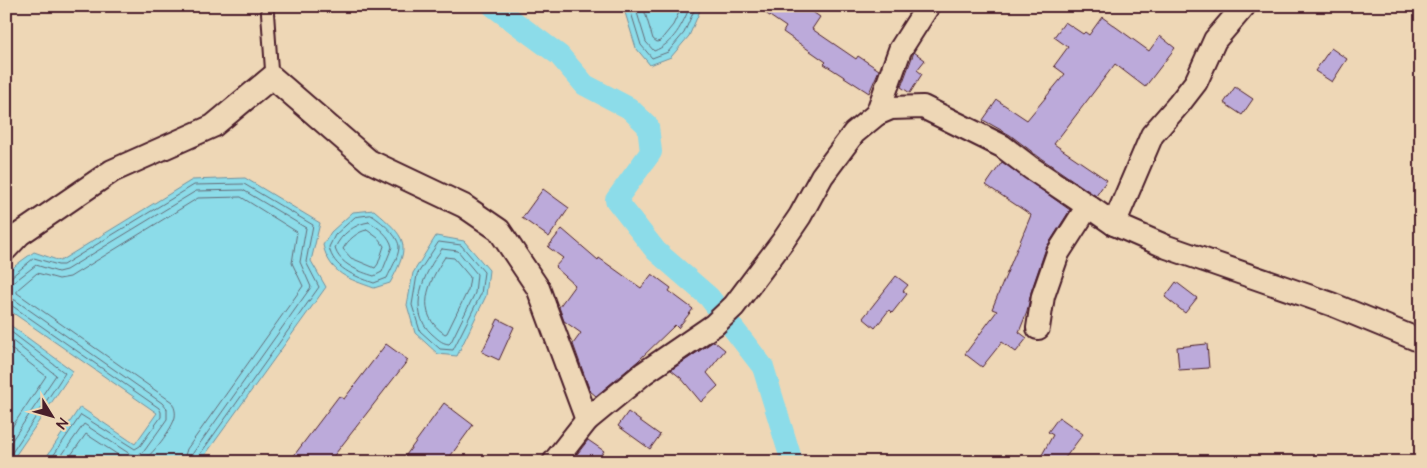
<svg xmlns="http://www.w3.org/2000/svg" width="1427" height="468" viewBox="0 0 1427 468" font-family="'Architects Daughter',sans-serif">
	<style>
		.water { fill: #8cdce9; stroke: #72909d }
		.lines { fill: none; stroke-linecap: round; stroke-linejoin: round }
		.shore { stroke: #646b77; stroke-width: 1 }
		.canal { stroke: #8cdce9; stroke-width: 22 }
		.building { fill: #bcaada; stroke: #4a1f2b }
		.service-casing { stroke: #4a1f2b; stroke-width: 15 }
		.minor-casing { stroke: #4a1f2b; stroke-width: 26 }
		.service { stroke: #eed7b6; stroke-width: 11 }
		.minor { stroke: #eed7b6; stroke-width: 22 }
	</style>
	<rect width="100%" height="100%" fill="#eed7b6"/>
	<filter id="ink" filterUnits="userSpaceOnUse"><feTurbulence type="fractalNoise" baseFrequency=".02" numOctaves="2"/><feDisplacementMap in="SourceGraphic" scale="10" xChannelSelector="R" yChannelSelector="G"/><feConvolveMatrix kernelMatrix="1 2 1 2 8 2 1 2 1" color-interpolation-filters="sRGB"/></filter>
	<g filter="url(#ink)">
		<g class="water">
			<path d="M623 6H702L689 36 671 57 650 65 636 48Z"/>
			<path d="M245 178 320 223 311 261 326 287 200 462H43L80 407 135 444 157 413 6 308C6 270 3 274 34 252L60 261 192 180Z"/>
			<path d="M374 210C406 238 412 243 390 283L374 288C349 279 330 274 323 245L331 232 353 212Z"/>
			<path d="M436 236 464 241 489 270 486 296 457 356 438 354 415 333 407 305 413 273Z"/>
			<path d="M6 322 73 371 11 462H6Z"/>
		</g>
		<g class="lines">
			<g class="shore">
				<path d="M629 6 641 45 652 58 668 52 684 33 696 6"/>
				<path d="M635 6 646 42 654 51C673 44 683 24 690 6"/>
				<path d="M643 6 653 39 657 42 660 41 673 25 682 6"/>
				<path d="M371 215C380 220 400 237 399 248 398 258 391 269 387 278L374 283C354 276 333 268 329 247L335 235 355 217Z"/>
				<path d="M369 222C378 227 390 236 392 247L382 272 374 276C360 272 339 264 335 248 341 234 355 224 369 222Z"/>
				<path d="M367 230 378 238 384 246 378 264 375 268 351 258 343 249C347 241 358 231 367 230Z"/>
				<path d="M439 242 461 245 484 272 481 294 453 350 440 349 420 331 412 305 417 275Z"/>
				<path d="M442 249 458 251 477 274 475 293 451 342 449 344C441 343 438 339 432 334 406 311 424 272 442 249Z"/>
				<path d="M445 257 454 258 470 277 468 290 447 333 445 334C414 314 428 282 445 257Z"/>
				<path d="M6 277H11L34 258 58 265H63L194 185 244 184 313 225 306 262 319 287 198 457 197 462"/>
				<path d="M6 284 14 282 36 265 58 272 66 270 196 191 243 190 306 228 300 262 311 287 193 453 190 462"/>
				<path d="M6 298 15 300 162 403 167 409V419L145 450 138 455 130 454 84 424 57 462"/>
				<path d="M6 304 11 305 159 408 161 412V417L140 446 135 449 81 415 49 462"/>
				<path d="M6 328 65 373 9 457 8 462"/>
				<path d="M6 336 56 375 6 449"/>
				<path d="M6 345 46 376 6 436"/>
				<path d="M66 462 86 434 129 462"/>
				<path d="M141 462C151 457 173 428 175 417 176 411 174 407 172 402L17 293V290L37 273 59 279 70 277 198 198 241 197 297 232 292 263 303 286 187 449 183 462"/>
			</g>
			<path class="canal" d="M493 6 559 55 585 85 629 108 648 126 651 152 616 200 656 251 709 297 763 367 792 462"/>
		</g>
		<g class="building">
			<path d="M755 6H804L820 17 812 29 856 59 858 56 879 70 869 93 824 64 826 62 783 32 786 27Z"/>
			<path d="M1102 17 1149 51 1160 36 1175 48 1145 87 1115 64 1054 144 1107 180 1096 196 1039 157 1010 135 983 120 997 100 1027 120 1065 74 1054 66 1068 47 1054 37 1065 22 1083 34 1085 32 1089 35Z"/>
			<path d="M1331 48 1347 59 1332 82 1315 71Z"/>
			<path d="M914 52 925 60 917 70 922 74 910 93 901 87Z"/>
			<path d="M1235 87 1253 99 1242 115 1224 103Z"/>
			<path d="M1002 162 1070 210 1046 248 1031 292 1027 312 1019 332 1027 338 1016 352 1002 342 982 367 965 354 997 311 992 309 1031 215 986 185Z"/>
			<path d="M543 189 569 208 549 237 522 218Z"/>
			<path d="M562 229 598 260 599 258 641 288 652 274 671 288 669 291 693 309 678 328 675 325 638 361 596 396 590 391 573 344 581 333 564 321 559 307 575 285 555 267 563 258 548 247Z"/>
			<path d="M896 276 908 285 903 291 907 294 892 313 889 310 875 328 863 318Z"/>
			<path d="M1176 282 1197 298 1185 313 1165 297Z"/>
			<path d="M498 319 514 327 499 360 482 352Z"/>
			<path d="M714 341 725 350 707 373 718 386 701 402 681 378 671 370Z"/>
			<path d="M386 344 408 360 329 462H289L339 396 344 399Z"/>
			<path d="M1207 344 1209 368 1179 370 1177 347Z"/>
			<path d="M444 403 473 425 446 462H401Z"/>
			<path d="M628 412 660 435 650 449 618 426Z"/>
			<path d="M1059 417 1083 434 1062 462H1038L1053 435 1048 432Z"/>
			<path d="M588 440 604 451 596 462H571Z"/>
		</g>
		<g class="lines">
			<g class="service-casing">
				<path id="service" d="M267 6 272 77"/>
			</g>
			<g class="minor-casing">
				<g id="minor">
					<path d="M877 114 900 50 928 6"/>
					<path d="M1088 206 1114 224 1167 247 1331 304 1421 341"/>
					<path d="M1114 224 1152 135 1179 104 1196 82 1215 40 1244 6"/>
					<path d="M6 249 20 234 112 171 213 126 272 77 369 161 464 206 499 230 538 288 587 420"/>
					<path d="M554 462 587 420 644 373 714 325 734 306 783 241 800 216 822 176 854 133 877 114 891 108 923 107 1002 146 1031 168 1088 206 1058 253 1043 296 1038 328"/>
				</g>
			</g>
			<use href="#service" class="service"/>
			<use href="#minor" class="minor"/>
		</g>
	</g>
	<rect width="1427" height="468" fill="none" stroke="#eed7b6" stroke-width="25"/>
	<rect x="12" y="12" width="1402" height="443" fill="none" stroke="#4a1f2b" stroke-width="2" filter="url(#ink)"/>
	<g transform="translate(52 416) rotate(127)" stroke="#eed7b6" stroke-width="4" paint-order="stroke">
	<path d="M0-4L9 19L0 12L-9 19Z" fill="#4a1f2b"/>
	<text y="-8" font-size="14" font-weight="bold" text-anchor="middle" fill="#4a1f2b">N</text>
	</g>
</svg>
